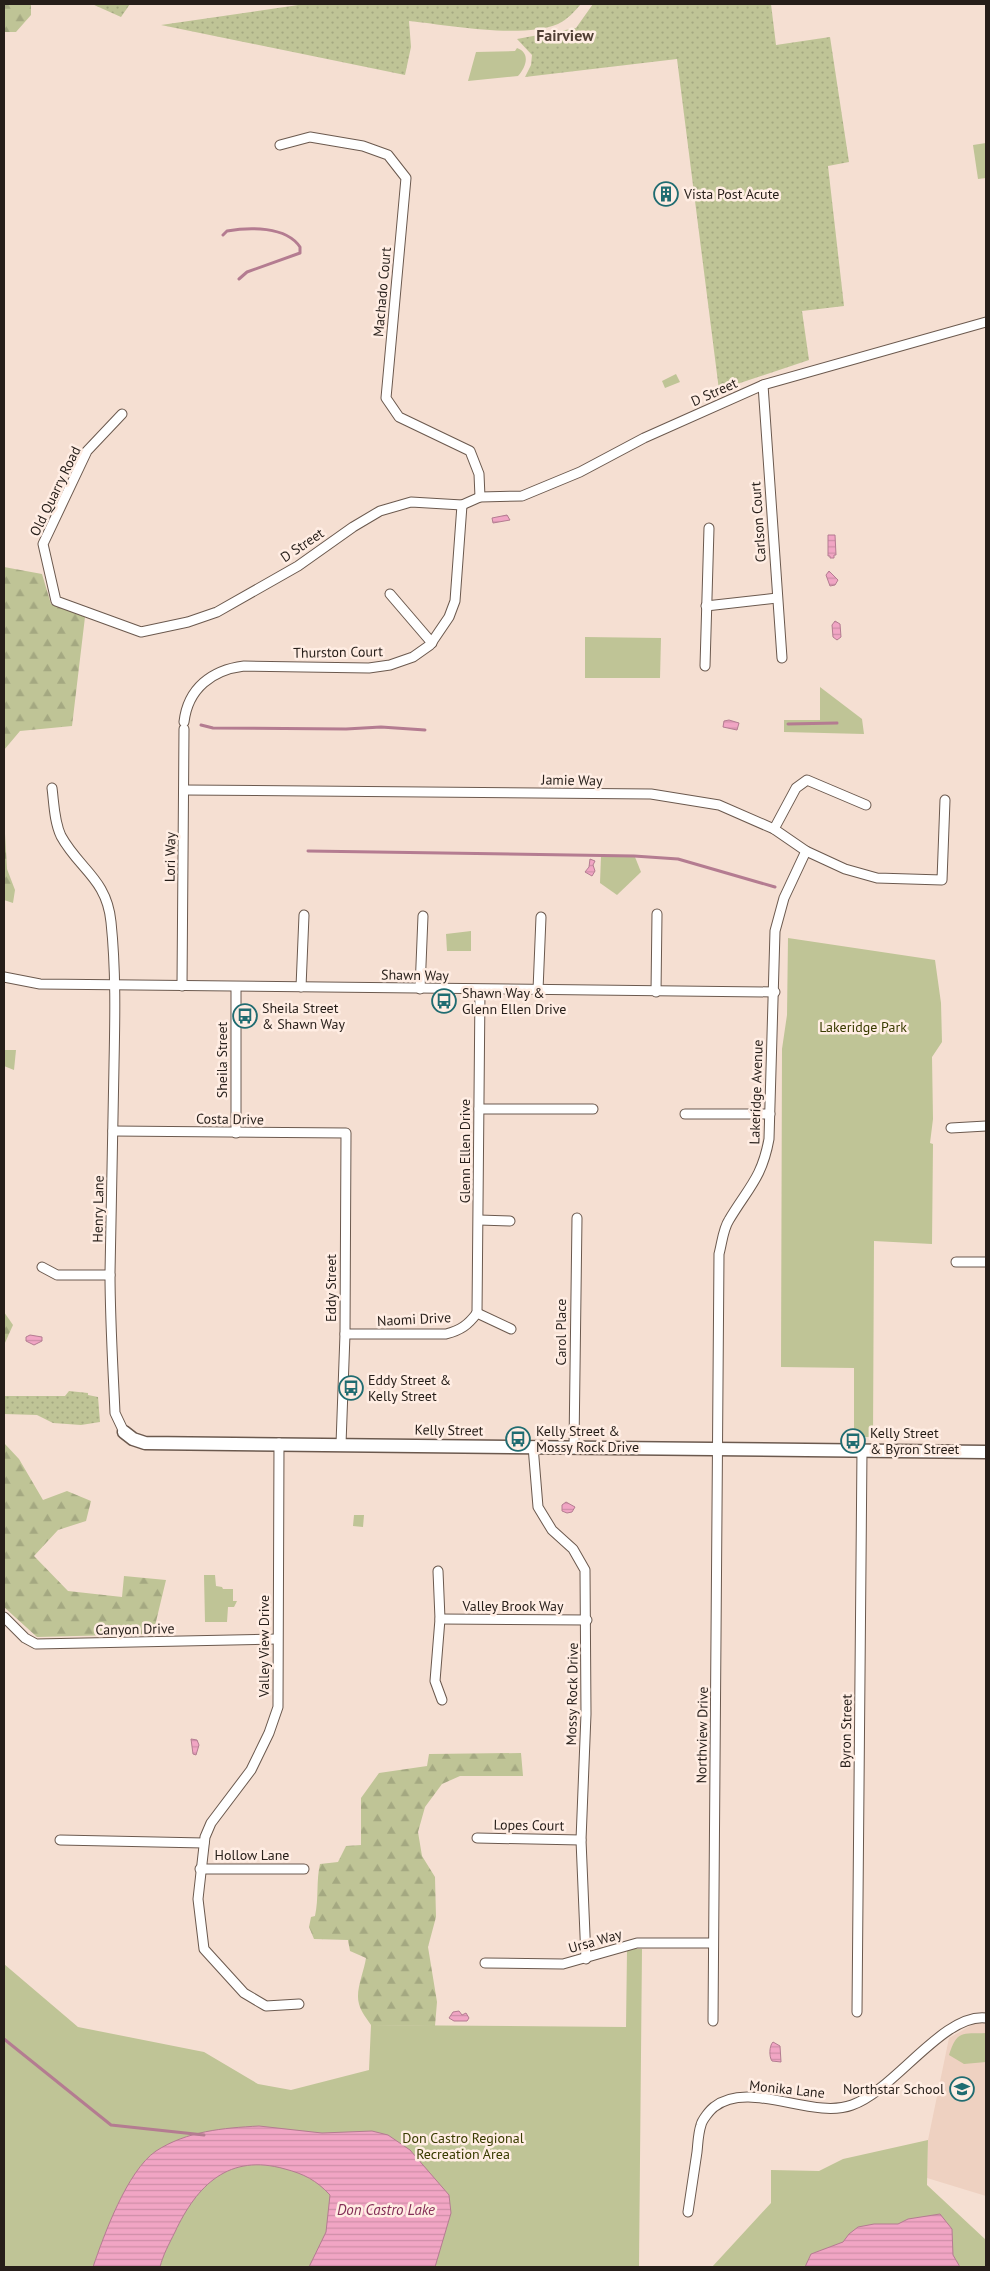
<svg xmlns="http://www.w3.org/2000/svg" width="990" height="2271" viewBox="0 0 990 2271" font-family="'PT Sans',sans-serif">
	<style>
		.built { fill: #eed1c1 }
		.grass { fill: url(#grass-dots) }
		.forest { fill: url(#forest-firs) }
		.green { fill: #bfc496 }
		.water { fill: url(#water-rules); stroke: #b47c91 }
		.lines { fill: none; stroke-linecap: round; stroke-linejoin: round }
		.stream { stroke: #b47c91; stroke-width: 3 }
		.street-casing { stroke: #6b594e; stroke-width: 11 }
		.secondary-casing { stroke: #6b594e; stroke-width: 15 }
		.street { stroke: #fff; stroke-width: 9 }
		.secondary { stroke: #fff; stroke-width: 12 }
		.labels { text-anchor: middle; stroke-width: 5; stroke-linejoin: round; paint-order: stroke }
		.poi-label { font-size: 14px; fill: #261e19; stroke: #ffede3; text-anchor: start }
		.street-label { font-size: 14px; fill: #261e19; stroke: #ffede3 }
		.park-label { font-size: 14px; fill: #393b00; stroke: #ffede3 }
		.water-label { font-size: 15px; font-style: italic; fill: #842e57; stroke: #ffede3 }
		.quarter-label { font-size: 16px; font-weight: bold; fill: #503f34; stroke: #ffede3 }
	</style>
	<defs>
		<pattern id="grass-dots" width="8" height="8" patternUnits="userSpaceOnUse" patternTransform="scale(1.25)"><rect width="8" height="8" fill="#bfc496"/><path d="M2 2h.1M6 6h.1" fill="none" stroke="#a4a881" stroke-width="1.8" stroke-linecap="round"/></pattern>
		<pattern id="forest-firs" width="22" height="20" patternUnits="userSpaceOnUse" patternTransform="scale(1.25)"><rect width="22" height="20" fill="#bfc496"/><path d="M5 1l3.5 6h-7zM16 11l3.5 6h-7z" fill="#a4a881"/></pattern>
		<pattern id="water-rules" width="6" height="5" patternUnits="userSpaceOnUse" patternTransform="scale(1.25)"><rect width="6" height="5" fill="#f1a5c4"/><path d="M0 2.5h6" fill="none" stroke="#ce8ea8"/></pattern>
	</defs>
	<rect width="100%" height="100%" fill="#f5dfd2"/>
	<path class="built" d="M979 2021 986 2022V2196L927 2178 928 2140 949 2038Z"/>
	<g class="grass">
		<path d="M92 4H130L121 17Z"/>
		<path d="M305 4H581C574 12 568 19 558 24 521 39 448 25 409 21L411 47 405 75 161 25Z"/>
		<path d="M593 4H771L776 45 830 37 849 162 828 166 844 306 802 311 809 360 719 390 677 59 525 77 531 65 532 55 517 39 576 28Z"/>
		<path d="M69 1391 88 1393V1395L98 1397 100 1422 81 1425 53 1423 37 1415 4 1414V1396H65Z"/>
	</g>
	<g class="forest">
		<path d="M4 4H31V15L16 32H4Z"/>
		<path d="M4 567 42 574 51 604 85 617 72 726 20 731 4 750Z"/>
		<path d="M4 816 7 869 15 890 13 903 4 900Z"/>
		<path d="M4 1312 13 1325 4 1345Z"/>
		<path d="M4 1443 19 1459 43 1500 67 1491 91 1501 86 1521 58 1530 34 1556 68 1591 122 1597 124 1576 166 1580 153 1634 37 1637 4 1607Z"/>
		<path d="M521 1753 523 1776H460L442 1784 425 1807 418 1832 422 1856 435 1877 436 1917 428 1947 437 2002 435 2026 371 2025C367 2019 361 2012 359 2004 355 1991 364 1972 366 1958L350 1951 348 1940 314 1939 309 1927 311 1917 315 1916C319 1898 316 1881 320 1864L338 1862 346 1846 361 1845V1798L379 1773 427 1766 429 1754Z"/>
	</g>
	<g class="green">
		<path d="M517 48C531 53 526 67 518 76L468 81 476 52 515 51Z"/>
		<path d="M986 143V178L978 179 973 145Z"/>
		<path d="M676 374 680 382 665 388 662 381Z"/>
		<path d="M585 637 661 638 660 678H585Z"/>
		<path d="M820 687 862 719 864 734 784 732V720H820Z"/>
		<path d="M601 856 635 857 641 872 617 895 600 883Z"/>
		<path d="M471 931V951H447L446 934Z"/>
		<path d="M788 938 935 960 941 1003 942 1042 932 1057 933 1119 930 1143 933 1144 932 1244 874 1241 873 1437H854V1368L781 1367 782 1049 787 1015Z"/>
		<path d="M4 1050H16L14 1070 4 1066Z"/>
		<path d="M354 1515H364L363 1527 353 1526Z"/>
		<path d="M204 1575H215L216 1586 222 1587 223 1589H233V1601H237L234 1607H228L227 1622H205Z"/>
		<path d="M634 1949H642L639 2266 647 2267H4V1964L78 2027 204 2052 258 2084 291 2090 369 2070 371 2025 626 2027 627 1951Z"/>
		<path d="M986 2033V2062L964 2064 949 2055C957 2030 962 2034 986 2033Z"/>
		<path d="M928 2140 927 2185 986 2240V2267H712L771 2203V2170L819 2171 843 2159Z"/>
	</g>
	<g class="water">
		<path d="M507 515 510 520 493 523 492 518Z"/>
		<path d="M828 535H835L836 555H834V558H830V556H828Z"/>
		<path d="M829 571 838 580 835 585 830 586 826 575Z"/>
		<path d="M835 621 840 624 841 637 837 640 833 637 832 625Z"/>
		<path d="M729 720 739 723 737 730 723 727 724 721Z"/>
		<path d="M590 859 595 861 593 865 595 871 592 876 585 872 589 867Z"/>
		<path d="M30 1335 42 1337V1341L34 1345 26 1341V1337Z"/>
		<path d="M566 1502 575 1507 572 1512 567 1513 562 1511V1505Z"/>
		<path d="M191 1739 197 1740 199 1745 196 1755 193 1754Z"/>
		<path d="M459 2011 462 2015 466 2013 469 2018 467 2021H454L449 2018 453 2012Z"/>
		<path d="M773 2042 780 2046 781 2062 772 2061C769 2057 769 2046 773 2042Z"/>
		<path d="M259 2126 322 2133 372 2131 388 2135 410 2150 449 2195 451 2213 435 2267H309L326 2232 330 2195C316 2180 304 2174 285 2169 229 2153 197 2185 175 2232 169 2244 163 2255 160 2267H93C104 2235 127 2171 156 2151 187 2131 223 2128 259 2126Z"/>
		<path d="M940 2214 952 2229 953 2255 960 2267H805L811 2254 843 2242 849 2234 858 2227 874 2224H898L908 2219Z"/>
	</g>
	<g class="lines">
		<g class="stream">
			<path d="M223 235 227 231C249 227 286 226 300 247V253L247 272 239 279"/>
			<path d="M788 724 837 723"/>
			<path d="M201 725 213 728 346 729 381 727 425 730"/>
			<path d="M308 851 634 856 678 859 775 887"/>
			<path d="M4 2039 111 2125 204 2135"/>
		</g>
		<g class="street-casing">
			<g id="street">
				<path d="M280 145 310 137 363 146 388 155 406 178 386 398 399 417 470 451 479 474 480 497"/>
				<path d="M763 385 782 658"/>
				<path d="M122 414 87 451 43 544 56 601 141 632 188 622 217 612 298 566 353 527 380 511 411 502 462 505 480 497 522 496 580 472 644 438 763 385 986 322"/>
				<path d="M390 594 432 643"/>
				<path d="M706 606 777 598"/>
				<path d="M705 666 709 528"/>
				<path d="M184 722C188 688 212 670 244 666L369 668 390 665 413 657 430 645 449 617 455 601 462 505"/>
				<path d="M52 788C54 803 54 821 61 836 79 869 107 879 111 922 116 970 115 1017 114 1065 113 1135 111 1204 110 1273 110 1320 113 1367 115 1413L124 1432"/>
				<path d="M184 790 651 794 719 805 774 829 806 851 845 869 877 878 942 880 945 800"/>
				<path d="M774 829 796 788 807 780 866 805"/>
				<path d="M4 977 40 984 775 992"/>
				<path d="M182 986 184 729"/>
				<path d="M301 987 304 915"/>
				<path d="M420 989 423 916"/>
				<path d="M538 990 541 917"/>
				<path d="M656 992 657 914"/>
				<path d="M479 1109H593"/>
				<path d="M685 1114H770"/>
				<path d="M951 1128 986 1126"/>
				<path d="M113 1131 346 1133 345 1334 341 1444"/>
				<path d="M236 1133V987"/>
				<path d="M479 1220 510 1221"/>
				<path d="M956 1262H986"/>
				<path d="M42 1267 57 1275H110"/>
				<path d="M477 1313 480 990"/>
				<path d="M477 1313 511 1329"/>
				<path d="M345 1334H446C461 1330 468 1325 477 1313"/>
				<path d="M279 1443 278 1707 269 1733 251 1770 211 1823 205 1837 198 1899 204 1949 244 1993 266 2006 299 2004"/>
				<path d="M533 1446 538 1507 552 1530 573 1549 585 1570 586 1714 581 1840 586 1959"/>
				<path d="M574 1446 577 1218"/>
				<path d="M438 1571 440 1619 435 1681 442 1700"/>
				<path d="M4 1617 25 1638 36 1644 277 1639"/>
				<path d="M440 1619 587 1620"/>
				<path d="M477 1838 581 1840"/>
				<path d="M60 1840 204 1843"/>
				<path d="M200 1869H304"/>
				<path d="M485 1963 563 1964 637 1943H713"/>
				<path d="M857 2012 862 1450"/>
				<path d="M713 2021 719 1254C722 1243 723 1229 729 1220 748 1188 762 1178 769 1139L775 931 784 898 806 851"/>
				<path d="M688 2212C691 2192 694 2172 697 2152 698 2143 698 2134 701 2125 702 2120 710 2110 714 2107 749 2079 812 2120 852 2105 895 2090 943 2013 986 2018"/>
			</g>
		</g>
		<g class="secondary-casing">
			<path id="secondary" d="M124 1432 133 1439 145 1443 986 1452"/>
		</g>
		<use href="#street" class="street"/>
		<use href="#secondary" class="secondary"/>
	</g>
	<defs>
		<g id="building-ring" transform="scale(1.25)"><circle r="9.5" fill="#ffede3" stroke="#206c71" stroke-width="1.5"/><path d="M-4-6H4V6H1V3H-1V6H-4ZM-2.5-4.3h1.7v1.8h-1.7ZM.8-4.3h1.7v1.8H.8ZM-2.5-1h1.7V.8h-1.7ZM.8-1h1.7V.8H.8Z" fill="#206c71"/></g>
		<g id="bus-ring" transform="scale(1.25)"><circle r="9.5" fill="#ffede3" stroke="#206c71" stroke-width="1.5"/><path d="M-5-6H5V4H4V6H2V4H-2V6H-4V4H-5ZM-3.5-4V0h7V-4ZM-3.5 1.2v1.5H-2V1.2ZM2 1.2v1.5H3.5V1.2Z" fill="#206c71"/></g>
		<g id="school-ring" transform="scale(1.25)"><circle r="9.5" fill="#ffede3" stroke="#206c71" stroke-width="1.5"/><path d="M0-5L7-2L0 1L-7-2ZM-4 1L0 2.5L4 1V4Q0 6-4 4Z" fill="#206c71"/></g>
	</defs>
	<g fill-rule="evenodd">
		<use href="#building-ring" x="666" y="194"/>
		<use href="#bus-ring" x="444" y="1001"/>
		<use href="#bus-ring" x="245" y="1016"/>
		<use href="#bus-ring" x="351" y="1388"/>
		<use href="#bus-ring" x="518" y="1439"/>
		<use href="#bus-ring" x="853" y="1441"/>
		<use href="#school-ring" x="962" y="2089"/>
	</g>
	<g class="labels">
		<g class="poi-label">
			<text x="684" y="199">Vista Post Acute</text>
			<text x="462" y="998">Shawn Way &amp;<tspan x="462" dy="16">Glenn Ellen Drive</tspan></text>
			<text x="262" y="1013">Sheila Street<tspan x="262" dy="16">&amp; Shawn Way</tspan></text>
			<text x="368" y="1385">Eddy Street &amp;<tspan x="368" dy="16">Kelly Street</tspan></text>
			<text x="536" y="1436">Kelly Street &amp;<tspan x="536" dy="16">Mossy Rock Drive</tspan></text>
			<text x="870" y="1438">Kelly Street<tspan x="870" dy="16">&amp; Byron Street</tspan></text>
			<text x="944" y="2094" text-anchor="end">Northstar School</text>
		</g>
		<g class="street-label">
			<text transform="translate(382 292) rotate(-85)" y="5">Machado Court</text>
			<text transform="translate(714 392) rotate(-24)" y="5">D Street</text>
			<text transform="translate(55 491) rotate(-64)" y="5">Old Quarry Road</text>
			<text transform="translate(758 522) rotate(-94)" y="5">Carlson Court</text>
			<text transform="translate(302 545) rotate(-34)" y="5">D Street</text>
			<text transform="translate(338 652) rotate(-1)" y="5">Thurston Court</text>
			<text transform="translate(572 780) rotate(1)" y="5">Jamie Way</text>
			<text transform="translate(170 857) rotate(-89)" y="5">Lori Way</text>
			<text transform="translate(415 975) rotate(1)" y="5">Shawn Way</text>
			<text transform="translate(222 1060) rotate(-90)" y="5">Sheila Street</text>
			<text transform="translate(756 1092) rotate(-88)" y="5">Lakeridge Avenue</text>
			<text transform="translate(230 1119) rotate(1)" y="5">Costa Drive</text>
			<text transform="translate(465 1151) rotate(-90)" y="5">Glenn Ellen Drive</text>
			<text transform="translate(98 1209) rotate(-89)" y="5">Henry Lane</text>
			<text transform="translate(331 1288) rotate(-90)" y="5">Eddy Street</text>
			<text transform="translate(414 1319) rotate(-3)" y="5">Naomi Drive</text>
			<text transform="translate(561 1332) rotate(-90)" y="5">Carol Place</text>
			<text transform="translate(449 1430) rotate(1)" y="5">Kelly Street</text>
			<text x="513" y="1611">Valley Brook Way</text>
			<text transform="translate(135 1629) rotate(-1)" y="5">Canyon Drive</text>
			<text transform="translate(264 1646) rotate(-90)" y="5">Valley View Drive</text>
			<text transform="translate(572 1694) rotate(-89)" y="5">Mossy Rock Drive</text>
			<text transform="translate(846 1731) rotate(-89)" y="5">Byron Street</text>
			<text transform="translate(702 1735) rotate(-89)" y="5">Northview Drive</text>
			<text transform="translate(529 1825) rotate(1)" y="5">Lopes Court</text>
			<text x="252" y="1860">Hollow Lane</text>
			<text transform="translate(595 1941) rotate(-16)" y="5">Ursa Way</text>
			<text transform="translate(787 2089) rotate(6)" y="5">Monika Lane</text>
		</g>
		<g class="park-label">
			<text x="863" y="1032">Lakeridge Park</text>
			<text x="463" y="2143">Don Castro Regional<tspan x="463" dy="16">Recreation Area</tspan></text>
		</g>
		<g class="water-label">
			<text x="386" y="2215">Don Castro Lake</text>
		</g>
		<g class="quarter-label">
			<text x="565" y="41">Fairview</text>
		</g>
	</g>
	<rect width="990" height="2271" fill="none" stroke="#261e19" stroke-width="10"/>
</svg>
